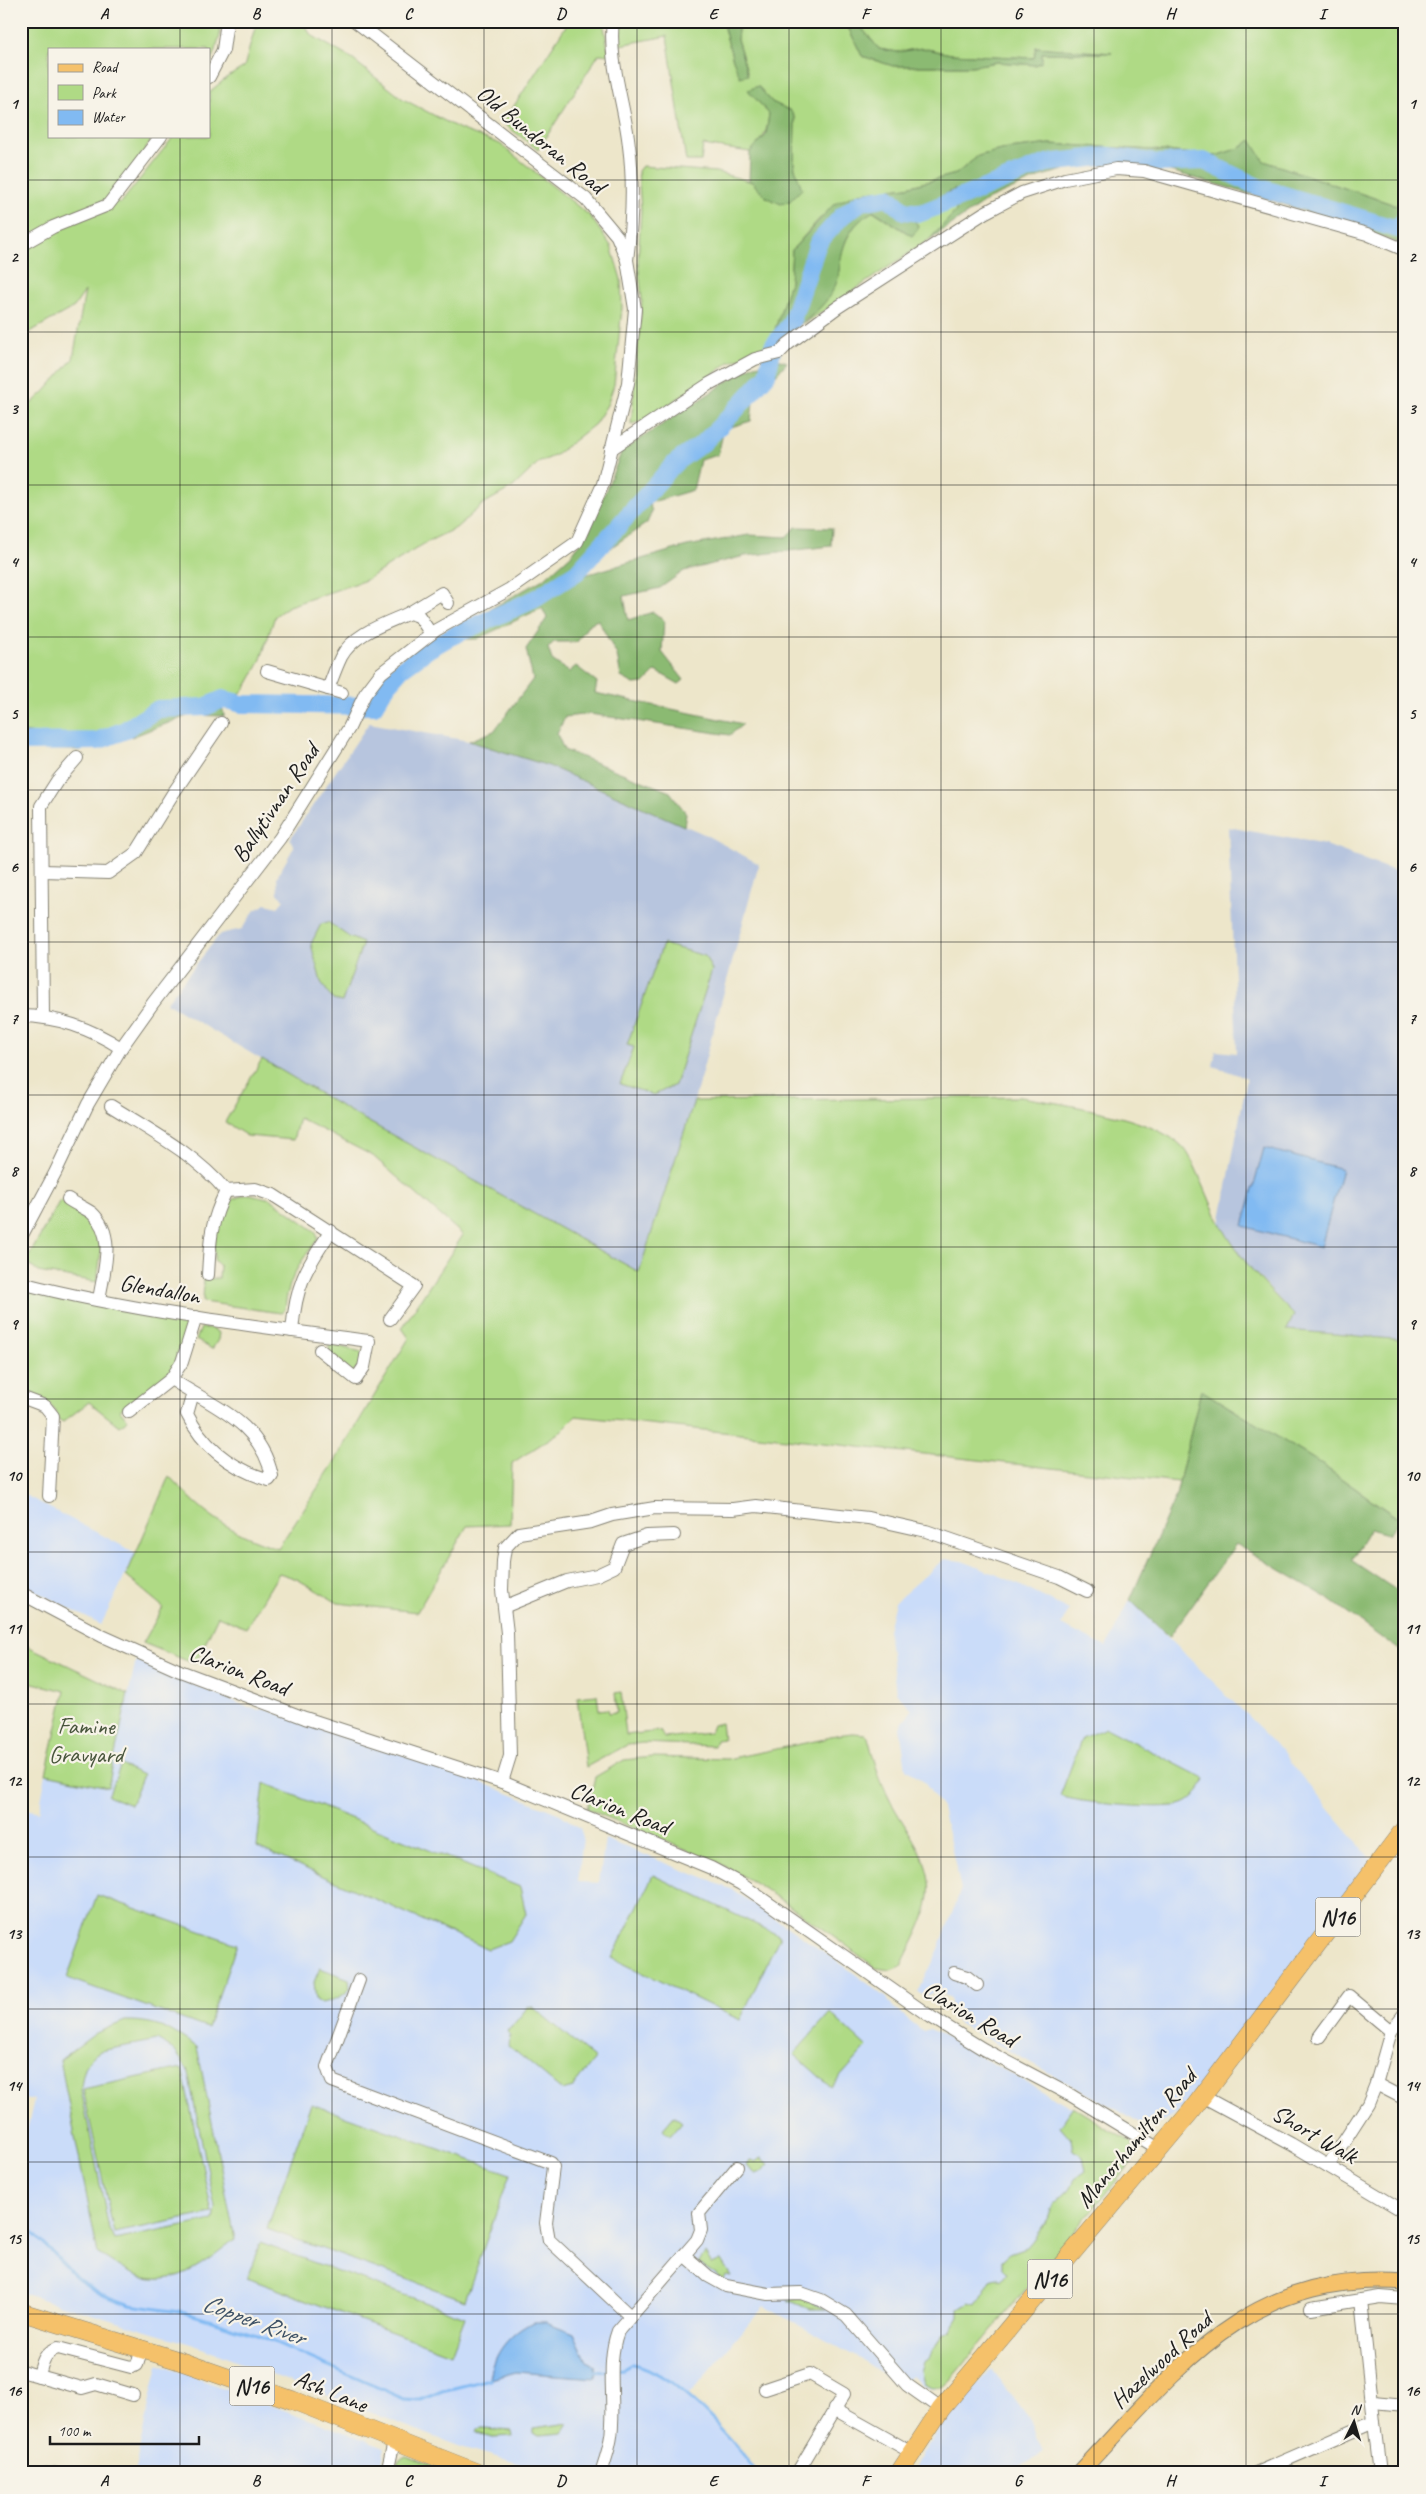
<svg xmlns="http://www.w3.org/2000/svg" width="1426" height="2494" viewBox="0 0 1426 2494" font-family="Caveat,sans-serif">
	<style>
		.built { fill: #cadcf9 }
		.industrial { fill: #b7c5de }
		.green { fill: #afda85; stroke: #667b50; fill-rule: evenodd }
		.forest { fill: #8bba72; stroke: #546b47 }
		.water { fill: #81baf2; stroke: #4e6b87 }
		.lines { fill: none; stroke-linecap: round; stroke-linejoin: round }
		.stream { stroke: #81baf2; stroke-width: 3 }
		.river { stroke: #81baf2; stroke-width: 18 }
		.minor-casing { stroke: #848173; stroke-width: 14 }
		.major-casing { stroke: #848173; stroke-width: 17 }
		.highway-casing { stroke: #848173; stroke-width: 19 }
		.minor { stroke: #fff; stroke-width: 12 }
		.major { stroke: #f5c16b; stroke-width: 15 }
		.highway { stroke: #f5c16b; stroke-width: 18 }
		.grid { fill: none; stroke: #1c1c1c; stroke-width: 1; stroke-opacity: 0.55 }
		.labels { text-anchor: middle; stroke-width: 4.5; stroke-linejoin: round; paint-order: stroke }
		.shield { fill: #f7f3e8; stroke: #5e5c59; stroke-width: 1 }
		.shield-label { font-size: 22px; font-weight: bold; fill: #1c1c1c }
		.street-label { font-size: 24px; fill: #1c1c1c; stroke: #f7f3e8 }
		.park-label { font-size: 24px; fill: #48553c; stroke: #f7f3e8 }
		.water-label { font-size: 25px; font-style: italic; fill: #3f5367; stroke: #f7f3e8 }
		.neatline { fill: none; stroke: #1c1c1c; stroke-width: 2 }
		.grid-label { font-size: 16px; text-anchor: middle; font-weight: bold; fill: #1c1c1c }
	</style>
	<rect width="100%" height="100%" fill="#f7f3e8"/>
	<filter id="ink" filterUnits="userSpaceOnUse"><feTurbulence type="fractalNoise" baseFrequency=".02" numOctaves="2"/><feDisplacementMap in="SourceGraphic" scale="10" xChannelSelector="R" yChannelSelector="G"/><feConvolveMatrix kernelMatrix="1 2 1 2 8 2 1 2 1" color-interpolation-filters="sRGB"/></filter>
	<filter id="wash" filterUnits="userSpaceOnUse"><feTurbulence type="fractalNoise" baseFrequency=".0096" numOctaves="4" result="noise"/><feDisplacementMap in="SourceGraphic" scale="20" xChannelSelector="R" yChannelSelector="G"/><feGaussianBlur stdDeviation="1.12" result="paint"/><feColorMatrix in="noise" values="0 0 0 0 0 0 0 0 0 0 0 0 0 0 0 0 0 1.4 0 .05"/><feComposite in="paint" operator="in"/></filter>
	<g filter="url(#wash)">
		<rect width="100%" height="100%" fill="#ede6ca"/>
		<g class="built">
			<path d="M21 1493 136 1553 101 1625 21 1584Z"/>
			<path d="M944 1559 962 1561 1005 1578 1069 1610 1061 1625 1106 1647 1130 1600 1275 1743 1318 1797 1371 1859 1336 1908 1179 2113 1150 2128 958 2023 951 2010V1999L937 1990 926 1996 918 1993 939 1949 961 1889 942 1808 924 1782 906 1769 900 1727 912 1709 896 1692 888 1630 895 1602Z"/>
			<path d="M136 1660 247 1707 257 1710 264 1709 450 1770 560 1814 580 1828 583 1837 578 1882 599 1883 605 1839 733 1890 847 1968 887 1998 893 2007 923 2031 930 2029 1080 2112 1134 2149 1133 2161 942 2387 934 2389 922 2386 911 2376 900 2387 867 2363 764 2306 688 2396 703 2409 757 2473H553L461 2447 194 2345 21 2293V2156L34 2100 21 2097V1808L39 1812 46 1774 108 1787Z"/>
			<path d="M158 2364 385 2447 380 2473H134Z"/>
			<path d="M992 2369 1032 2423 1043 2452 1007 2473H912L921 2455 944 2422Z"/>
		</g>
		<g class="industrial">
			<path d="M369 723 469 741 549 766 704 834 759 864 694 1101 639 1272 349 1111 166 1003 220 934 242 929 255 910 266 904 278 907 284 900 278 893 277 877 294 847 290 839Z"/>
			<path d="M1228 827 1326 845 1386 868 1405 873V1340L1287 1330 1294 1315 1245 1262 1220 1224 1247 1078 1213 1066 1216 1051 1237 1053Z"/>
		</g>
		<g class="green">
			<path d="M21 21H219L220 36 209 67V49H49V136H155L111 196 120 204 174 136H209V92L229 76 244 67 255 28 259 21H302L311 35 352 59 403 99 460 129 500 144 590 216 611 246 621 279 622 308 614 385 607 405 595 424 556 455 538 463 513 487 483 504 456 528 427 542 366 580 289 606 275 616 260 662 246 687 237 697 153 707 107 731 68 740 21 732V406L32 403 45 391 73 359 85 291 74 307 21 337Z"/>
			<path d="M569 21H606L604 26 609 55 599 54 538 150 503 123Z"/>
			<path d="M621 21H722L733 60 748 74 737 39 739 21H845L862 56 893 66H972L997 62 1035 65 1042 53H1103L1036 47 1034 58 951 54 922 48 898 52 879 49 856 21H1405V245L1401 207 1264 161 1240 148 1215 156 1154 150 1050 144 1001 150 978 156 956 174 907 187 859 193 819 219 792 250 790 282 771 342 755 353 729 362 701 384 642 421 631 424 642 300 638 261 641 210 638 171 642 166 716 172 752 182 767 198 801 189 794 165 795 118 791 111 772 102 758 86 749 91 769 114C766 135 765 137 750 152L703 145 701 161H686L667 36 620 45Z"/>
			<path d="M955 189 957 211 930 239 804 324C811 316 820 309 825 300 844 267 836 232 873 211L912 236 899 218Z"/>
			<path d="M328 922 349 937 363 943 342 1002 333 1000 321 982 311 944 321 924Z"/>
			<path d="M663 944 705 956 712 970 675 1085 654 1095 620 1084 634 1047 627 1045Z"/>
			<path d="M262 1059 349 1111 639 1272 694 1101 1021 1097C1064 1104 1153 1117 1183 1147 1194 1158 1211 1206 1220 1223 1239 1258 1266 1287 1294 1315L1287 1330 1405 1340V1523L1315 1460 1201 1390 1179 1482 576 1416 560 1432 512 1463 510 1524 467 1526 417 1612 338 1603 297 1579 279 1573 246 1628 218 1616 195 1664 143 1643 163 1607 126 1576 169 1476C204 1514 228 1532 278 1548L332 1466 409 1338 402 1328 463 1235 373 1156 299 1118 293 1140 247 1136 225 1122Z"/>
			<path d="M250 1194 271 1199 316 1232 318 1239C300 1262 287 1280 285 1310L281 1313 203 1302 204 1279 219 1278 220 1266 214 1260C216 1225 210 1201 250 1194Z"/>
			<path d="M60 1200C106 1226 104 1232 97 1282L38 1272 28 1264V1258Z"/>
			<path d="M21 1289 41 1295 188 1322 182 1348 171 1372 120 1410 128 1420 119 1426 89 1402 63 1422 58 1419C52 1399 40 1398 21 1392Z"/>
			<path d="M201 1328H210L219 1333 218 1340 212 1349 196 1340Z"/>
			<path d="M329 1344 362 1352V1362L352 1373 329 1352Z"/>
			<path d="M21 1643 128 1694 108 1787 46 1774 65 1691 21 1680Z"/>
			<path d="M621 1692 626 1735 660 1731 664 1738 710 1733 713 1725 721 1723 723 1739 716 1740 714 1746 642 1743 627 1745 586 1767 577 1697 597 1695 599 1710 608 1709 609 1713 617 1712 615 1693Z"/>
			<path d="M1106 1728 1205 1779C1200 1790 1193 1802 1179 1805 1159 1810 1079 1803 1060 1796L1082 1738Z"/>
			<path d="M853 1733 865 1734 868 1737C873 1756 877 1773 886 1792 900 1824 934 1858 929 1896 926 1921 911 1944 901 1966L892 1970 876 1968 831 1934 757 1884 717 1862 587 1809 595 1777 624 1760 652 1757 727 1759 825 1739 829 1736Z"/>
			<path d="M121 1765 143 1775 131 1805 108 1796Z"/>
			<path d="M264 1783 520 1887 526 1914 509 1941 488 1949 257 1847Z"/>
			<path d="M653 1875 780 1936 740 2020 612 1958Z"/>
			<path d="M97 1895 237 1944 207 2028 67 1978Z"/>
			<path d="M320 1968 349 1979 350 1989C343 1997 331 2001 321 2003L316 2000 314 1982Z"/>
			<path d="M528 2007H533L595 2059 573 2087 562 2090 509 2046 510 2035 507 2032Z"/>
			<path d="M830 2013 867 2047 831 2087 794 2054Z"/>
			<path d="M125 2021C160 2021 169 2029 197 2047L235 2239C205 2262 175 2290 135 2275 121 2270 111 2260 98 2254L60 2060 96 2033ZM157 2040 174 2050 187 2068 215 2207 213 2220 115 2240 109 2229 81 2089C82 2074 86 2059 100 2051Z"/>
			<path d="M182 2068 212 2213 114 2233 83 2089Z"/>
			<path d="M311 2104 510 2174 465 2300 267 2229Z"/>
			<path d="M1073 2107 1131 2142 1135 2153 1133 2161 950 2380 942 2387H932L923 2383 920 2371 923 2362 930 2358 942 2334 951 2330 959 2317V2309L969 2303 976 2305 991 2280 997 2278 1001 2281 1007 2273 1002 2268V2260L1010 2253 1027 2247 1032 2241 1048 2219 1053 2205 1070 2189 1075 2179 1086 2171 1083 2156 1073 2150 1071 2139 1060 2126Z"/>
			<path d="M674 2116 682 2122 670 2136 663 2129Z"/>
			<path d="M762 2158 769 2164 761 2172 756 2174 746 2166 749 2161 755 2162Z"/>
			<path d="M260 2243 465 2317 451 2354 247 2278Z"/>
			<path d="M705 2253 712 2264 721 2260 731 2276 726 2275 724 2280 698 2263Z"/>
			<path d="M800 2298 826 2309H809L788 2300Z"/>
			<path d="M569 2423 562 2434 539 2436 534 2433V2428Z"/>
			<path d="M483 2429 512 2431 513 2436 493 2437 476 2433 477 2430Z"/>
			<path d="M406 2456 452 2473H394L397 2461Z"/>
			<path d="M21 2461 54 2464 79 2473H21Z"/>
		</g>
		<g class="forest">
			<path d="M722 21H739L737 39 748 75 740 77 733 60Z"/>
			<path d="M845 21H856L879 49 898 52 922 48 951 54 1034 58 1036 47 1112 53H1042V62L1035 65 997 62 972 66H893L862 56Z"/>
			<path d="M758 86 772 102 791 111 795 118 794 165 802 189 790 201 781 204 767 198 752 182 749 181 750 152 766 135 769 114 748 90Z"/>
			<path d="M1251 140 1264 161 1401 207 1404 245 1271 200 1142 163 1075 167 1045 175 989 199 930 239 956 211 955 189 900 218 914 219 919 228 912 236 874 211C851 224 844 239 840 264 839 270 839 278 836 284 825 311 795 329 771 342L790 282 792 250 834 204 859 193 907 187 956 174 978 156 1001 150 1050 144 1154 150 1215 156 1240 148Z"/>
			<path d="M780 360 787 362 753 402 751 421 724 429 718 455 700 460 693 490 649 503 652 511 647 523 610 548 578 577 687 546 749 535 786 537 796 527 832 528 831 546 745 556 684 571 660 588 624 596 628 620 653 612 664 620 662 652 684 680 679 684 656 671 644 683 634 684 621 677 617 655 598 620 589 624 577 642H554L548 648 552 660 569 672 576 666 597 682 595 693 743 724 730 735 590 714 565 717 557 734 564 750 670 792 686 813 684 826 549 766 469 741 494 731 533 679 526 649 547 618 542 608 477 639H458L452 631 545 578 572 554 589 531 622 451 745 370 755 365Z"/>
			<path d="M211 700 223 710 224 716 190 715 131 737 153 707Z"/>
			<path d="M21 732 61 737 81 750 27 749 21 752Z"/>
			<path d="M1201 1390 1315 1460 1400 1520 1388 1534 1370 1529 1351 1560 1405 1596V1654L1326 1597 1236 1544 1169 1637 1130 1600 1176 1495Z"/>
		</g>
		<g class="water">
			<path d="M1264 1148 1342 1169 1321 1247 1243 1226Z"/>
			<path d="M533 2322H546L574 2333 587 2361 595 2366 596 2378 516 2372 490 2379C494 2352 509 2334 533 2322Z"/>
		</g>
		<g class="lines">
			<g class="stream">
				<path d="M21 2229 33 2233 79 2280 101 2294 130 2305 186 2313 260 2336 404 2399 421 2400 442 2391 490 2379"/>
				<path d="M616 2370 623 2369 632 2364C673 2370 733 2439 757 2473"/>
				<path d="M595 2372 610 2371"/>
			</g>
			<path class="river" d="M21 742 97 741 123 731 158 709 205 707 223 699 242 704 374 706 388 684 401 669 429 649 450 637 535 599 577 572 676 462 703 443 732 414 767 375 773 346 791 323 818 243 842 216 861 202 888 197 904 211 921 213 1047 163 1109 156 1158 163 1204 161 1258 187 1397 229 1405 218"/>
		</g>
	</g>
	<g filter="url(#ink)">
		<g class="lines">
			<g class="minor-casing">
				<g id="minor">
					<path d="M613 21C608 62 625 105 629 146 634 184 632 222 627 260"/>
					<path d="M209 77 223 50 227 21"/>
					<path d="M21 245 53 227 108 205 161 136"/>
					<path d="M611 449 709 384 755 359 779 353 788 344 838 307 984 213 1022 193 1065 179 1116 169 1144 171 1367 234 1405 250"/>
					<path d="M409 613 442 593 448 603"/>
					<path d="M267 671 342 693"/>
					<path d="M328 689C332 679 336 667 341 657 354 633 385 624 409 613L419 616 431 634"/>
					<path d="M43 871 108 873 136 853 172 795 221 723"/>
					<path d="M21 1016C56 1016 92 1029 121 1048"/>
					<path d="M43 1016 41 806 57 781 77 758"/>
					<path d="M111 1106C151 1131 195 1154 226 1191"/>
					<path d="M226 1191 255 1189 273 1195 414 1286 390 1319"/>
					<path d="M68 1199C75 1204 85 1208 92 1213 117 1236 103 1272 99 1300"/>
					<path d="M21 1237 55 1173 88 1104 121 1048 153 1003 280 838 349 728 365 694 381 673 436 630 510 589 577 542 603 484 628 383 635 309 627 260 617 236 586 199 355 21"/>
					<path d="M208 1275C210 1240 210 1224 226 1191"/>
					<path d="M21 1283C135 1312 253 1326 369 1341L364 1367 356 1379 320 1350"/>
					<path d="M292 1331C296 1285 305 1269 331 1231"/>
					<path d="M171 1379C213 1407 260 1421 272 1476L269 1480C233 1469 204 1449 187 1414L193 1393"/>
					<path d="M21 1397 45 1406 53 1416 49 1496"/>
					<path d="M129 1412 171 1379 182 1362 196 1317"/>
					<path d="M21 1593 102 1636 180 1671 305 1718 502 1782 711 1868 741 1884 931 2017 983 2049 1072 2096 1159 2149"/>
					<path d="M506 1606 567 1581 597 1575 614 1567 623 1544 647 1536 674 1535"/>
					<path d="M502 1782 510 1756 507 1633 502 1590 503 1561 505 1548 519 1533 591 1522 612 1515 655 1508 733 1509 756 1506 868 1518 926 1531 1059 1577 1087 1591"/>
					<path d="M954 1973 967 1977 977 1985"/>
					<path d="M359 1980 327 2067 332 2081 551 2163 553 2167 546 2223 549 2240 630 2316"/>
					<path d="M1319 2037 1349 1996 1391 2031"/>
					<path d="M1376 2084 1405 2099"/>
					<path d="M1202 2096 1291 2144 1405 2212"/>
					<path d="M1328 2166 1368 2104 1376 2084 1391 2031 1405 2013"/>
					<path d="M684 2255 708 2276 726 2286 768 2294 801 2293 821 2300 846 2315 907 2385 941 2409"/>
					<path d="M1361 2300 1380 2297 1405 2299"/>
					<path d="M21 2371 82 2388 96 2384 133 2395"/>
					<path d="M39 2376C42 2363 44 2352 58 2348L131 2367 137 2365 142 2349"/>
					<path d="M765 2389 810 2374 844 2394 797 2473"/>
					<path d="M1373 2402 1405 2405"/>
					<path d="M834 2409 911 2452"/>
					<path d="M1374 2422 1380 2473"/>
					<path d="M387 2473 394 2441"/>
					<path d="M601 2473C606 2457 612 2441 612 2424 614 2393 607 2360 618 2331L697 2240 701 2230 699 2213 737 2167"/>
					<path d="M1256 2473 1374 2422 1361 2300 1311 2308"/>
				</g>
			</g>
			<g class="major-casing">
				<path id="major" d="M1079 2473C1177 2370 1247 2270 1405 2282"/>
			</g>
			<g class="highway-casing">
				<g id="highway">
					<path d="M21 2312 177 2360 292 2400 478 2473"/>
					<path d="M899 2473 941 2409 1192 2110 1405 1828"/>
				</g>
			</g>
			<use href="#minor" class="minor"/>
			<use href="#major" class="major"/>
			<use href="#highway" class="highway"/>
		</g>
	</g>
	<path class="grid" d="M180 21V49M332 21V2473M484 21V2473M637 21V2473M789 21V2473M941 21V2473M1094 21V2473M1246 21V2473M180 136V2473M21 180H1405M21 332H1405M21 485H1405M21 637H1405M21 790H1405M21 942H1405M21 1095H1405M21 1247H1405M21 1399H1405M21 1552H1405M21 1704H1405M21 1857H1405M21 2009H1405M21 2162H1405M21 2314H1405"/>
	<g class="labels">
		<g class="shield">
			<rect x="1315.5" y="1897.5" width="45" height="39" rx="4"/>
			<rect x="1027.5" y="2259.5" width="45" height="39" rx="4"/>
			<rect x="229.5" y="2366.5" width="45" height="39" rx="4"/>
		</g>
		<g class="shield-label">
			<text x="1338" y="1925">N16</text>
			<text x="1050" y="2287">N16</text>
			<text x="252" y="2394">N16</text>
		</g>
		<g class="street-label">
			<text transform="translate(541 139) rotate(39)" y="8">Old Bundoran Road</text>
			<text transform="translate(275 803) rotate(-56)" y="8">Ballytivnan Road</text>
			<text transform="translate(160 1289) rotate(10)" y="8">Glendallon</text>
			<text transform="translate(239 1670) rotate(21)" y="8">Clarion Road</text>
			<text transform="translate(620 1808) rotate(22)" y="8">Clarion Road</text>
			<text transform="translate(970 2014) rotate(31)" y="8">Clarion Road</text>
			<text transform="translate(1315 2134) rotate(30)" y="8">Short Walk</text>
			<text transform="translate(1136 2138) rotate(-50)" y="8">Manorhamilton Road</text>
			<text transform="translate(1161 2360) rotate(-43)" y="8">Hazelwood Road</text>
			<text transform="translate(331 2391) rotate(22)" y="8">Ash Lane</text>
		</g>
		<g class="park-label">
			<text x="86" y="1734">Famine<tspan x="86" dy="28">Gravyard</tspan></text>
		</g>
		<g class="water-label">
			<text transform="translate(254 2319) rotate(20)" y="9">Copper River</text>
		</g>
	</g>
	<rect width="1426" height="2494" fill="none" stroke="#f7f3e8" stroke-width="55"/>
	<rect x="48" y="48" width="162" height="90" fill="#f7f3e8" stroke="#9f9d96"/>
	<rect x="58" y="64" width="25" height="8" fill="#f5c16b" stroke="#9f9d96"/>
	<text x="92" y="72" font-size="15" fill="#1c1c1c">Road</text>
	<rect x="58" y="85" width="25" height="15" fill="#afda85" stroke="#9f9d96"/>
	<text x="92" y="98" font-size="15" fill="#1c1c1c">Park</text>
	<rect x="58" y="110" width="25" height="15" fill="#81baf2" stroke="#9f9d96"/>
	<text x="92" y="122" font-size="15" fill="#1c1c1c">Water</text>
	<g transform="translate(1354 2422) rotate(5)" stroke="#f7f3e8" stroke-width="4" paint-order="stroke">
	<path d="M0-4L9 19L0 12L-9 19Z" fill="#1c1c1c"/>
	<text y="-8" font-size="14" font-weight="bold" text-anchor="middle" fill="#1c1c1c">N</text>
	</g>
	<path d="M50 2436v8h149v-8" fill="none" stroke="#1c1c1c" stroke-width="2.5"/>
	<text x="58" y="2436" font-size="15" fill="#1c1c1c" stroke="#f7f3e8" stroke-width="4" paint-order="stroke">100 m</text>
	<rect x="28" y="28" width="1370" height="2438" class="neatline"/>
	<g class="grid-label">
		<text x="104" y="19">A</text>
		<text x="256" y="19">B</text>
		<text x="408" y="19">C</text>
		<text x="561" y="19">D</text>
		<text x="713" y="19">E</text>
		<text x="865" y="19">F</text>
		<text x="1018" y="19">G</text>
		<text x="1170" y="19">H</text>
		<text x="1322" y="19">I</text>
		<text x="14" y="109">1</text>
		<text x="1412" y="109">1</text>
		<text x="14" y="262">2</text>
		<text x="1412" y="262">2</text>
		<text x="14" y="414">3</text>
		<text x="1412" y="414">3</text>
		<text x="14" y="567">4</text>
		<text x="1412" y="567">4</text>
		<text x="14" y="719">5</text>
		<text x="1412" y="719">5</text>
		<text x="14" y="872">6</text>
		<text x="1412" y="872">6</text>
		<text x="14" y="1024">7</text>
		<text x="1412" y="1024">7</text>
		<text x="14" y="1176">8</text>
		<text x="1412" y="1176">8</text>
		<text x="14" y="1329">9</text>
		<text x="1412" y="1329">9</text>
		<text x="14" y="1481">10</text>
		<text x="1412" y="1481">10</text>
		<text x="14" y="1634">11</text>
		<text x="1412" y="1634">11</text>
		<text x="14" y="1786">12</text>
		<text x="1412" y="1786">12</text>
		<text x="14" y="1939">13</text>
		<text x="1412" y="1939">13</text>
		<text x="14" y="2091">14</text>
		<text x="1412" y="2091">14</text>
		<text x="14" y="2244">15</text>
		<text x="1412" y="2244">15</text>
		<text x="14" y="2396">16</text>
		<text x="1412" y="2396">16</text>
		<text x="104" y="2486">A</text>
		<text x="256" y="2486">B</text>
		<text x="408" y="2486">C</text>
		<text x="561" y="2486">D</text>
		<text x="713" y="2486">E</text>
		<text x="865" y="2486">F</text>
		<text x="1018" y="2486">G</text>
		<text x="1170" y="2486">H</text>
		<text x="1322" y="2486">I</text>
	</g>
</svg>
